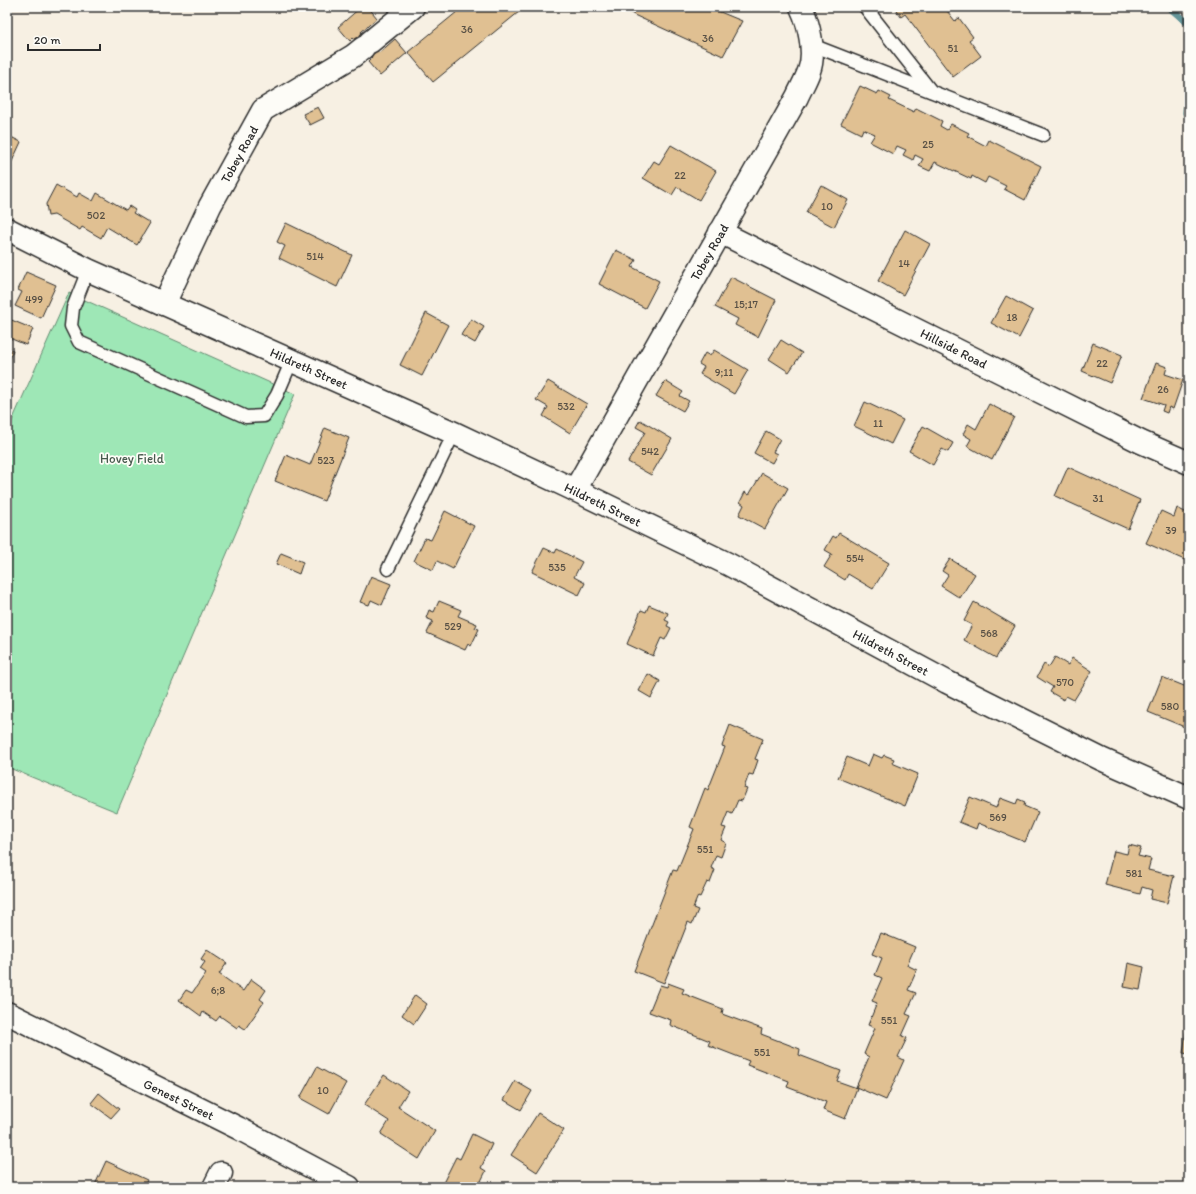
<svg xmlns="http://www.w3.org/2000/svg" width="1196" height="1194" viewBox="0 0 1196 1194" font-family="Itim,sans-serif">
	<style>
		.green { fill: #9ee7b6; stroke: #648970 }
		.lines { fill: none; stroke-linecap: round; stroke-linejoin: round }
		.stream { stroke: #649599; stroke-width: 7 }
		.building { fill: #e0c092; stroke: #2b2b2b }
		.lane-casing { stroke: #2b2b2b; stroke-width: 15 }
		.street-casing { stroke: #2b2b2b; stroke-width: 25 }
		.secondary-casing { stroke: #2b2b2b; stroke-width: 25 }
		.lane { stroke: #fdfcf7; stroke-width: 12 }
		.street { stroke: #fdfcf7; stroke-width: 22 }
		.secondary { stroke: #fdfcf7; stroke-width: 22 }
		.labels { text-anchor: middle; stroke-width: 3.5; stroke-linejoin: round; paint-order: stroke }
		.number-label { font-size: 11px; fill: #585045 }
		.street-label { font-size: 13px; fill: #2b2b2b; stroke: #fdfcf7 }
		.park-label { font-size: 13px; fill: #485a4e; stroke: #fdfcf7 }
	</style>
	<rect width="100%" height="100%" fill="#f7f0e3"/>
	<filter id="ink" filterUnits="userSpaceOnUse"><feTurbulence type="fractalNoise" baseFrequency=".025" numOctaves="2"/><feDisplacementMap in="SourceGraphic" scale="8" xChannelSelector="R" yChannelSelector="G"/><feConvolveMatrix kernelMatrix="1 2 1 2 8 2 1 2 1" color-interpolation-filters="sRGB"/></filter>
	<g filter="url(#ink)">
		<path class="green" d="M69 293 295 394 117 812 7 767V432Z"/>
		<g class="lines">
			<g class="stream">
				<path d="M1169 7 1189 24"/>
				<path d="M1189 78 1186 113 1189 117"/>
			</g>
		</g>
		<g class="building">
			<path d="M361 7H368L377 18 361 32 379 53 395 39 407 53 380 76 368 62 372 58 353 38 350 41 338 27Z"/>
			<path d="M463 7H525L433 82 408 52Z"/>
			<path d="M622 7H708L742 21 723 56 634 15Z"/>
			<path d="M894 7H944L955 21 959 18 973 37 969 40 981 56 953 77 905 14 901 17Z"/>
			<path d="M860 86 877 94 879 91 891 97 889 100 914 112 916 108 942 121 940 126 947 130 951 124 969 133 967 136 986 146 989 140 1041 166 1025 200 1004 189 1006 186 988 177 985 183 972 176 971 179 935 162 930 171 919 166 923 159 915 155 913 160 903 155 906 150 897 146 893 154 870 142 875 134 863 129 861 134 841 124Z"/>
			<path d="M318 107 324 118 310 125 303 114Z"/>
			<path d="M7 135 21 142 8 170 7 169Z"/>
			<path d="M671 145 716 171 699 200 677 187 672 195 643 178 654 161 659 164Z"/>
			<path d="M56 185 77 197 79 193 93 201 97 193 126 210 129 206 135 210 133 213 150 223 137 245 107 227 101 238 82 227 80 230 54 215 48 216 46 204Z"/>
			<path d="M821 185 848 200 834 227 806 212Z"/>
			<path d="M286 223 352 255 337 287 279 258 285 246 277 242Z"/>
			<path d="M905 230 930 244 903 295 878 281Z"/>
			<path d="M616 250 636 260 632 267 659 281 645 308 599 284Z"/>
			<path d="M26 272 56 285 41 318 15 306 22 292 18 290Z"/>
			<path d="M731 277 776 300 758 337 735 325 738 319 715 307Z"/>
			<path d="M1006 296 1033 311 1019 338 991 323Z"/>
			<path d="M426 313 448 325 422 376 400 365Z"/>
			<path d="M9 319 33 329 26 345 7 337V324Z"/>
			<path d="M471 319 484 327 475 343 461 335Z"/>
			<path d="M781 340 802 353 789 372 769 359Z"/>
			<path d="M1093 343 1122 355 1110 383 1082 371Z"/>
			<path d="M7 348 13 350 8 363H7Z"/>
			<path d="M714 350 748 370 734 394 700 374 704 367 699 364 705 353 710 356Z"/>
			<path d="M1156 363 1167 367 1165 374 1183 380 1173 409 1169 407 1167 413 1162 411 1164 405 1143 398Z"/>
			<path d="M548 381 587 404 570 433 543 416 548 407 536 400Z"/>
			<path d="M665 381 683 392 680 396 689 401 683 411 656 396Z"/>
			<path d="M865 402 903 420 891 444 854 426Z"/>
			<path d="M989 404 1014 417 992 460 967 446 971 439 963 434 968 424 976 429Z"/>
			<path d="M640 420 672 439 651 475 628 462 645 432 636 427Z"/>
			<path d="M923 426 953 443 948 452 942 449 933 465 909 451Z"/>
			<path d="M325 428 349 438 324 501 275 481 286 455 310 465Z"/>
			<path d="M766 431 780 439 773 452 777 454 772 463 754 453Z"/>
			<path d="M1068 467 1140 500 1128 529 1055 496Z"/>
			<path d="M762 473 788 488 765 529 739 515 744 505 740 502 745 492 749 495Z"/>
			<path d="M1177 508 1189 514V562L1146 543 1161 511 1174 517Z"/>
			<path d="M445 511 474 526 453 569 437 561 433 570 414 561 425 538 431 540Z"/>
			<path d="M839 533 889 563 873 589 848 574 845 580 824 567 832 554 825 550 833 536 836 538Z"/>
			<path d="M544 548 555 553 557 549 582 562 574 577 585 583 579 595 532 572Z"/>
			<path d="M281 553 303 562 299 574 276 564Z"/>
			<path d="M950 559 975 574 960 598 941 586 948 575 942 571Z"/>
			<path d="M371 576 391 584 382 605 371 600 369 605 360 602Z"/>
			<path d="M439 601 461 610 458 616 477 624 475 628 479 629 471 646 468 644 465 650 427 633 433 621 426 618 429 610 434 612Z"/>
			<path d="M974 602 1015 626 996 658 964 640 972 625 964 621Z"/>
			<path d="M649 605 668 613 665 620 669 622 667 626 671 628 665 640 661 638 653 656 627 644 641 610 646 612Z"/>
			<path d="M1055 657 1068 665 1072 658 1092 671 1074 700 1066 696 1064 700 1050 692 1053 687 1037 677 1044 664 1049 667Z"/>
			<path d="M648 674 660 681 651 698 639 691Z"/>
			<path d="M1162 677 1189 688 1188 699 1189 700V723L1187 728 1148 712Z"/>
			<path d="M730 725 763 739 755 759 758 760 753 775 749 774 744 788 747 789 742 801 738 800 732 814 728 812 722 827 726 828 721 840 726 843 721 857 716 855 711 868 715 870 710 883 707 882 700 897 698 896 693 908 698 910 692 924 688 922 664 983 634 971 673 870 677 871 694 829 690 827 705 788 708 790 725 747 722 746Z"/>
			<path d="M873 754 882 758 884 755 894 759 892 763 918 774 905 806 838 778 847 757 868 766Z"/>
			<path d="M970 797 996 808 1000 798 1016 804 1018 799 1025 802 1024 806 1038 812 1025 842 978 823 976 829 959 822Z"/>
			<path d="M1129 845 1141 848 1138 856 1151 859 1148 870 1174 876 1167 903 1150 899 1152 890 1142 887 1140 894 1105 885 1114 851 1127 854Z"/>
			<path d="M881 933 915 947 907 965 917 970 908 990 916 993 906 1014 911 1016 902 1036 907 1038 898 1057 904 1060 886 1100 856 1087 869 1057 864 1054 875 1028 868 1025 877 1003 872 1001 882 978 875 975 882 958 872 954Z"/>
			<path d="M207 950 227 963 219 974 243 991 251 979 266 990 260 999 264 1002 245 1029 239 1025 237 1028 220 1016 216 1021 203 1012 201 1016 179 1000 186 990 192 993 206 973 200 969 205 962 201 959Z"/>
			<path d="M1128 963 1144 967 1140 990 1124 987Z"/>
			<path d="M668 983 684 989 682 993 723 1009 722 1014 762 1029 761 1034 800 1049 799 1055 841 1071 837 1081 857 1088 845 1119 823 1110 826 1102 787 1087 789 1081 747 1065 749 1061 708 1045 710 1041 670 1025 671 1020 649 1012 660 985 667 987Z"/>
			<path d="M415 995 427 1004 414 1024 402 1015Z"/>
			<path d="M1186 1032 1189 1033V1054L1183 1053Z"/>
			<path d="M317 1067 346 1083 329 1114 300 1098Z"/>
			<path d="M384 1075 408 1091 398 1107 435 1131 419 1159 381 1134 389 1121 364 1105Z"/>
			<path d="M515 1081 532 1091 521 1110 504 1100Z"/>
			<path d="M99 1093 119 1109 111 1118 91 1103Z"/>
			<path d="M538 1113 564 1130 537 1172 511 1155Z"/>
			<path d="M472 1134 492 1144 481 1168 486 1171 478 1187H446L442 1185 456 1157 460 1159Z"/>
			<path d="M106 1161 147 1180 144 1187H94Z"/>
		</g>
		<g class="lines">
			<g class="lane-casing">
				<g id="lane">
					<path d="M865 7 931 91"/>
					<path d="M812 45 1043 135"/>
					<path d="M88 270 73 308 71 326 79 342 246 417 264 416 277 395 292 360"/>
					<path d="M388 569 454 433"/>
				</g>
			</g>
			<g class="street-casing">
				<g id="street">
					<path d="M370 42 413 7"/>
					<path d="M720 232 1141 442 1189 463"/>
					<path d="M164 304 210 206 263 110 353 56 363 48"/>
					<path d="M575 490 797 97C801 88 806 80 809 71 816 53 809 24 801 7"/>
					<path d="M7 1013 238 1128 349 1187"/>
					<path d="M214 1187 221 1173"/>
				</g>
			</g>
			<g class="secondary-casing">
				<path id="secondary" d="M7 229 88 270 454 433 575 490 728 564 947 682 1101 759 1189 798"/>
			</g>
			<use href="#lane" class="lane"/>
			<use href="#street" class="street"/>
			<use href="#secondary" class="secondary"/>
		</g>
	</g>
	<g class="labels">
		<g class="number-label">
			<text x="467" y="33">36</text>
			<text x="708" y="42">36</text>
			<text x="953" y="52">51</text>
			<text x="928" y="148">25</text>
			<text x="680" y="179">22</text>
			<text x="827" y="210">10</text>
			<text x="96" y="219">502</text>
			<text x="315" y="260">514</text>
			<text x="904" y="267">14</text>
			<text x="34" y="303">499</text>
			<text x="746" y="308">15;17</text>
			<text x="1012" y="321">18</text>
			<text x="1102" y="367">22</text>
			<text x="724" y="376">9;11</text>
			<text x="1163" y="393">26</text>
			<text x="566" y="410">532</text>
			<text x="878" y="427">11</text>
			<text x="650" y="455">542</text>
			<text x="326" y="464">523</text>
			<text x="1098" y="502">31</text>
			<text x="1171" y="534">39</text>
			<text x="855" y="562">554</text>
			<text x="557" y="571">535</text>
			<text x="453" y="630">529</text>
			<text x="989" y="637">568</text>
			<text x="1065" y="686">570</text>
			<text x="1170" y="710">580</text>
			<text x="998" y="821">569</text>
			<text x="705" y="853">551</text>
			<text x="1134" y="877">581</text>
			<text x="218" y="994">6;8</text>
			<text x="889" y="1024">551</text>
			<text x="762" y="1056">551</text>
			<text x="323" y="1094">10</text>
		</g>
		<g class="street-label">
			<text transform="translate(239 154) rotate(-61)" y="5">Tobey Road</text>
			<text transform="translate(709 252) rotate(-60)" y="5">Tobey Road</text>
			<text transform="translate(954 348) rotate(27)" y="5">Hillside Road</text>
			<text transform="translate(309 368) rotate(24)" y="5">Hildreth Street</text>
			<text transform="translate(603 504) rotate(26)" y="5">Hildreth Street</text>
			<text transform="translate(891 652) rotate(28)" y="5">Hildreth Street</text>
			<text transform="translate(179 1099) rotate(26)" y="5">Genest Street</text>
		</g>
		<g class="park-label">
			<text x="132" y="463">Hovey Field</text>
		</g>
	</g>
	<rect width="1196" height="1194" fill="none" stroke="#fdfcf7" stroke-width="24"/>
	<rect x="12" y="12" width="1172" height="1170" fill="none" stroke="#2b2b2b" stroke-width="1.5" filter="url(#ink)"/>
	<path d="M28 44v6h72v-6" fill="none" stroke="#2b2b2b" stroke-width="2"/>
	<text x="34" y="44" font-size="12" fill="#2b2b2b" stroke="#fdfcf7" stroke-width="3" paint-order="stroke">20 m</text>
</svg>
